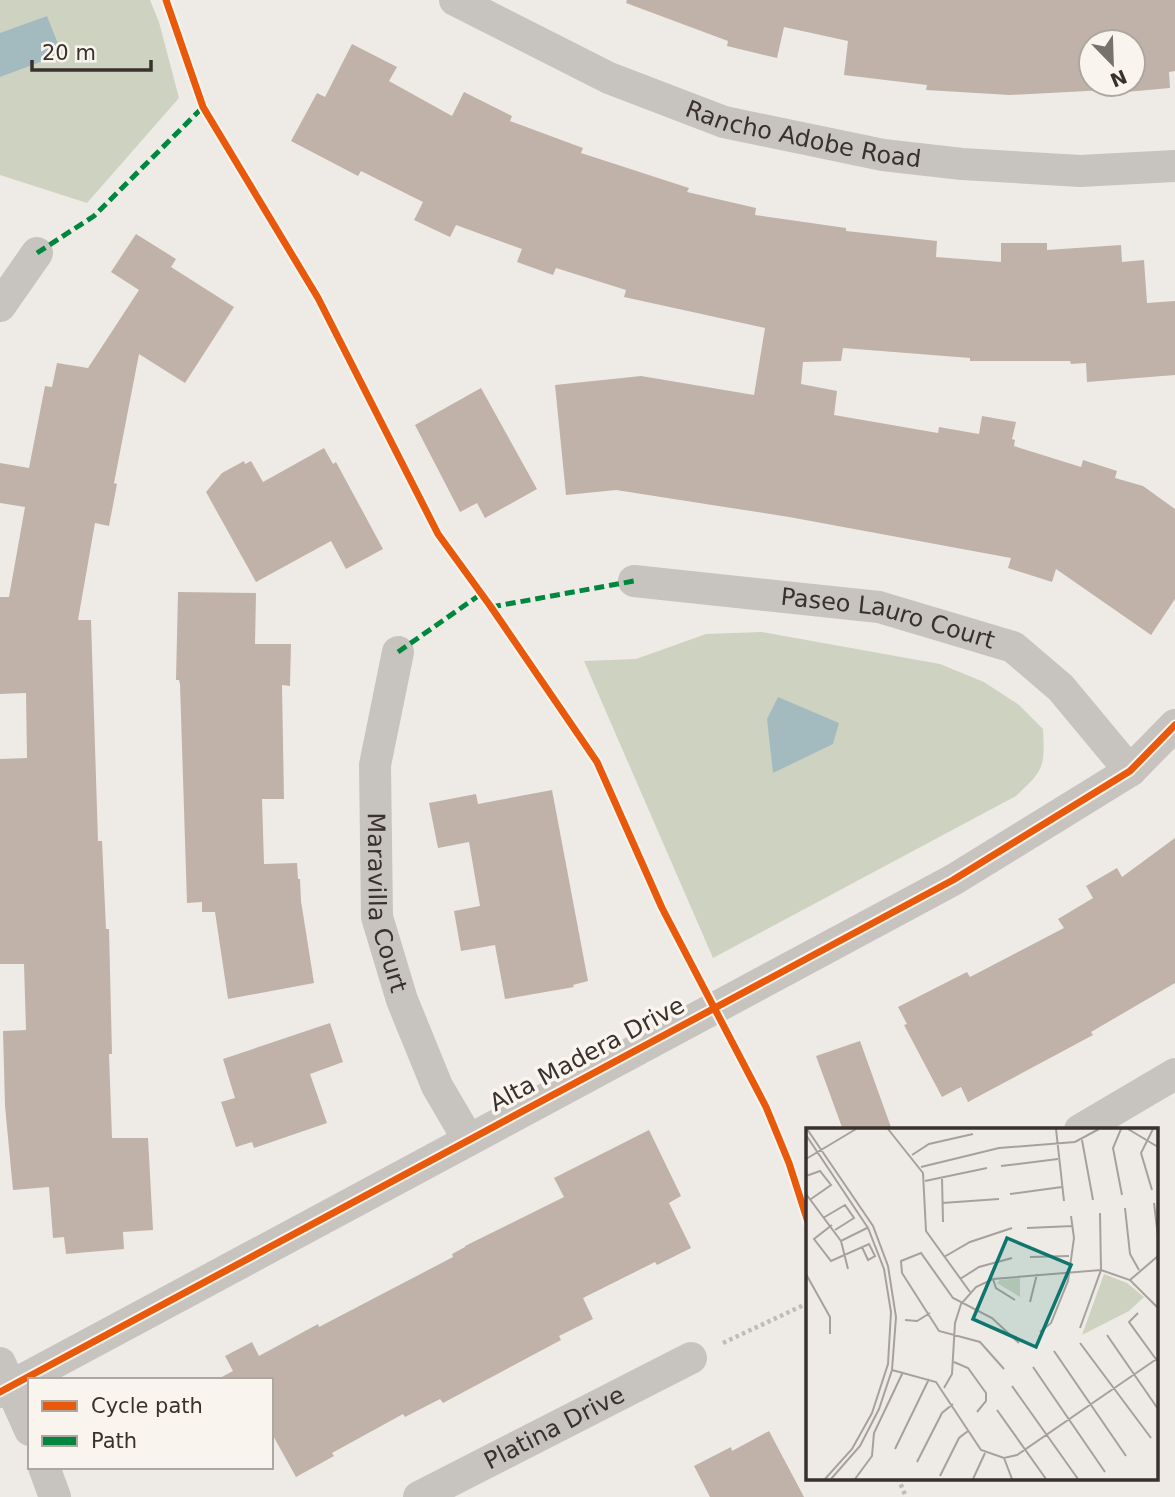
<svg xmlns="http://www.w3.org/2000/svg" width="1175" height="1497" viewBox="0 0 1175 1497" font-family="'DejaVu Sans',sans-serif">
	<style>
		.green { fill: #ced3c1 }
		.water { fill: #a3bbbe }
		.building { fill: #c0b2a9; fill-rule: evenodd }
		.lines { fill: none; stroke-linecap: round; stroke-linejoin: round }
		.path { stroke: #c0bcb7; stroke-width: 4.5; stroke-dasharray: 3.5 3.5; stroke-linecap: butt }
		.minor { stroke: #c7c3be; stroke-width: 32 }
		.path-bridge { stroke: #c0bcb7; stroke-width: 4.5; stroke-dasharray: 3.5 3.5; stroke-linecap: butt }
		.quiet { stroke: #00873e; stroke-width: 5; stroke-dasharray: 10 5; stroke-linecap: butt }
		.cycleway-casing { stroke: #f9f5ee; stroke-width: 11 }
		.cycleway { stroke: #e8590c; stroke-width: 7 }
		.labels { text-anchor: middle; stroke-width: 7; stroke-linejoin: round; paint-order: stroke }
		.street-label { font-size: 24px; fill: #39312c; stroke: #f9f5ee }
		.inset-road { fill: none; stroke: #a6a19c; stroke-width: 2 }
		.view { fill: #0f766e; fill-opacity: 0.15; stroke: #0f766e; stroke-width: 3.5 }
		.inset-edge { fill: none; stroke: #39312c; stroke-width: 3.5 }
	</style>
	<rect width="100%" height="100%" fill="#eeebe6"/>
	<g class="green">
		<path d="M0 0H150L159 22 179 98 87 203 0 175Z"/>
		<path d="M762 632 940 664 984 682 1019 705 1043 729C1045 767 1044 770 1016 796L713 958 584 661 636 659 706 634Z"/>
	</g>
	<g class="water">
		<path d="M47 16 62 54 0 77V33Z"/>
		<path d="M778 697 839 723 833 744 773 773 767 719Z"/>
	</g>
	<g class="building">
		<path d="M627 0H1175V71L1169 72 1170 88 1126 92 1125 89 1010 95 926 90 927 85 844 75 848 41 784 27 777 58 727 46 728 41 626 3ZM1091 42H1133V84H1091Z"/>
		<path d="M352 44 397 67 389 81 452 116 464 92 512 116 510 121 583 148 581 153 689 188 687 192 756 208 755 215 846 228V231L937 241 936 257 1001 262V243H1047V250L1121 245 1122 262 1144 260 1147 303 1175 301V375L1087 382 1086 363 1071 364 1070 361H970V358L843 348 841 361 803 362 801 384 837 391 834 415 938 433 939 427 979 434 982 416 1016 422 1012 439 1015 440 1014 446 1081 467 1083 460 1117 471 1115 478 1143 486 1175 509V599L1151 635 1056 569 1052 582 1008 568 1011 558 789 517 616 490 566 495 555 385 641 376 754 395 765 328 624 297 626 290 556 268 553 275 517 262 522 249 456 225 450 237 414 220 423 202 361 171 358 176 291 141 317 93 325 97Z"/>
		<path d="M136 234 176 259 171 267 234 307 185 383 139 354 114 483 117 484 109 526 95 523 78 620H91L98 841H102L106 929H109L112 1054H109L112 1138H148L153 1230 123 1232 124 1249 66 1254 64 1237 53 1238 49 1187 13 1190 5 1106 3 1031 26 1030 24 964H0V759L27 758 26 693 0 694V597H9L25 507 0 503V463L29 468 45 386 52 387 57 363 88 368 139 290 111 272Z"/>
		<path d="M481 388 537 489 485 518 477 503 460 512 415 425Z"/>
		<path d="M324 448 333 464 336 462 383 549 346 569 331 541 256 582 206 492 222 473 244 461 245 464 251 461 263 482Z"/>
		<path d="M178 592 256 593 255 644H291L290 686 282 685 284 799H262L264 864 297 863 298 879H300L301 901 314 983 228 999 215 912H202V902L187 903 180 684 179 680H176Z"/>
		<path d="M552 790 588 981 573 985 574 987 505 999 495 945 461 951 454 911 480 906 469 842 438 848 429 803 476 794 478 804Z"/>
		<path d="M1175 838V983L1091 1032 1093 1035 968 1102 961 1087 942 1097 904 1025 907 1024 898 1007 967 972 970 977 1064 928 1058 919 1093 898 1086 886 1117 868 1122 877Z"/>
		<path d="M330 1023 343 1062 310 1074 327 1123 254 1148 252 1142 236 1147 221 1102 235 1098 223 1059Z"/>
		<path d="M860 1041 892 1130H843L816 1056Z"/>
		<path d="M649 1130 681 1196 669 1203 691 1248 657 1265 655 1262 583 1298 593 1319 559 1336 561 1340 443 1403 440 1399 405 1417 403 1414 332 1453 334 1456 296 1477 271 1432V1380H216L233 1371 225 1356 252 1342 259 1356 318 1324 319 1327 453 1257 452 1254 465 1247V1246L564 1197 554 1178Z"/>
		<path d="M769 1431 804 1497H710L694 1466 731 1447 732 1451Z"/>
	</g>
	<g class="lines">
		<g class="path">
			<path d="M166 0 203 107 318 298 438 534 491 607 597 762 662 908"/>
			<path d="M766 1107 789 1163 808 1222"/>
			<path d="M723 1343 808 1303"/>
			<path d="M898 1478 906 1497"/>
		</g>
		<g class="minor">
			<path id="s1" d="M455 0 609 78 724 122 883 155 962 164 1080 171 1175 166"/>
			<path d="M0 306 37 253"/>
			<path id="s2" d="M634 581 879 607 1013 647 1061 688 1130 771"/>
			<path id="s3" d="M398 652 375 765 377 917 402 1000 437 1086 468 1139"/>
			<path d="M1080 1130 1175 1074"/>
			<path d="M0 1363 30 1430"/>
			<path d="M0 1392 953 880 1130 771 1175 725"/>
			<path d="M44 1467 55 1497"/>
			<path id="s4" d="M419 1497 691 1358"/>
		</g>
		<path class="path-bridge" d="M662 908 766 1107"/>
		<g class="quiet">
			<path d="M37 253 94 216 203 107"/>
			<path d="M491 607 634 581"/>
			<path d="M398 652 481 594"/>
		</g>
		<g class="cycleway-casing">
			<g id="cycleway">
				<path d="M166 0 203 107 318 298 438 534 491 607 597 762 662 908 766 1107 789 1163 808 1222"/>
				<path d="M0 1392 953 880 1130 771 1175 725"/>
			</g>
		</g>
		<use href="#cycleway" class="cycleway"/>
	</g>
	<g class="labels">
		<g class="street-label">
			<text dy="8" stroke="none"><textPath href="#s1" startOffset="376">Rancho Adobe Road</textPath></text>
			<text dy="8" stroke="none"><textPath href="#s2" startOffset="257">Paseo Lauro Court</textPath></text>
			<text dy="8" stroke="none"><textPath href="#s3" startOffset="254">Maravilla Court</textPath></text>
			<text transform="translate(587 1054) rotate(-28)" y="8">Alta Madera Drive</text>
			<text dy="8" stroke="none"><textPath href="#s4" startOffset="152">Platina Drive</textPath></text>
		</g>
	</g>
	<g transform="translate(806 1128)">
		<rect width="352" height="352" fill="#eeebe6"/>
		<path d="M298 146 321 155 338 169 323 183 276 207ZM214 150V169L191 155 194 152Z" fill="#ced3c1"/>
		<path class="inset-road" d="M1 1 67 98 82 138 90 189 86 242 73 281 54 318 25 351M82 1 117 45 120 103 164 164M250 1 258 73M315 1 307 20 316 67M322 1 352 19M0 7 62 100 78 141 85 184 82 236 66 285 46 321 19 351M276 12 287 72M106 27 123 16 167 6M0 31 50 1M195 38 252 31M115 39 193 20 269 14 293 1M0 48 14 43 25 57 5 71M136 49 137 94M119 53 181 40M346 62 335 25 347 1M0 66 35 113 61 100M204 66 256 59M136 75 193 71M348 75 352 109M319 80 324 126 333 142M17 90 39 77 48 90 29 102M26 97 8 111 25 133 63 116 69 128 62 132 56 119M221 100 267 98M35 113 42 141M138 129 164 114 206 100M224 129 263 128M0 146 24 189V206M154 151 173 139 206 130M187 151 190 160 209 172M324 152 352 128M224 174 231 146M332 185 323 194 352 234M99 192 111 193 124 185M274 200 295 142 294 85M234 204 245 195 262 153 268 110 265 88M301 207 352 281M274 215 345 310M248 223 320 328M148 234 162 240 180 265V273L171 284M227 239 299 344M198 241 174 214 133 203 96 145 95 133 115 125 147 170 186 190 213 215M86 242 130 254 175 322 198 330 211 327 352 230M206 258 272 351M138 260 146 246 149 195 155 176 170 159 187 151 295 142 324 152 352 180M191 282 240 351M89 321 123 251M198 330 206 351M111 334 136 285 147 276M134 348 153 310 162 303M49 351 66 328 68 305 97 244M167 351 179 325"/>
		<path class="view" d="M201 110 265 137 230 219 167 191Z"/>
		<rect width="352" height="352" class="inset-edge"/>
	</g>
	<rect x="28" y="1378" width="245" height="91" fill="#f9f5ee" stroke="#aca7a0" stroke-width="2"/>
	<rect x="42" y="1401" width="35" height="10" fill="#e8590c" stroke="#aca7a0" stroke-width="2"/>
	<text x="91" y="1413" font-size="21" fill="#39312c">Cycle path</text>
	<rect x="42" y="1436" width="35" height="10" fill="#00873e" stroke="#aca7a0" stroke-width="2"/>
	<text x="91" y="1448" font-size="21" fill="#39312c">Path</text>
	<g transform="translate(1112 63) rotate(157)"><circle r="33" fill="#f9f5ee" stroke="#aca7a0" stroke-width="2"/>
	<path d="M0-5L12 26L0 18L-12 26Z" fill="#78726d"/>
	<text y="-10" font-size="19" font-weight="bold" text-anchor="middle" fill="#39312c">N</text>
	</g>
	<path d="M32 60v10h119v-10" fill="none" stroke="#39312c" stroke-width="3.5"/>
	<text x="42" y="60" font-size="21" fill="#39312c" stroke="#f9f5ee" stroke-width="5" paint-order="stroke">20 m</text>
</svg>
